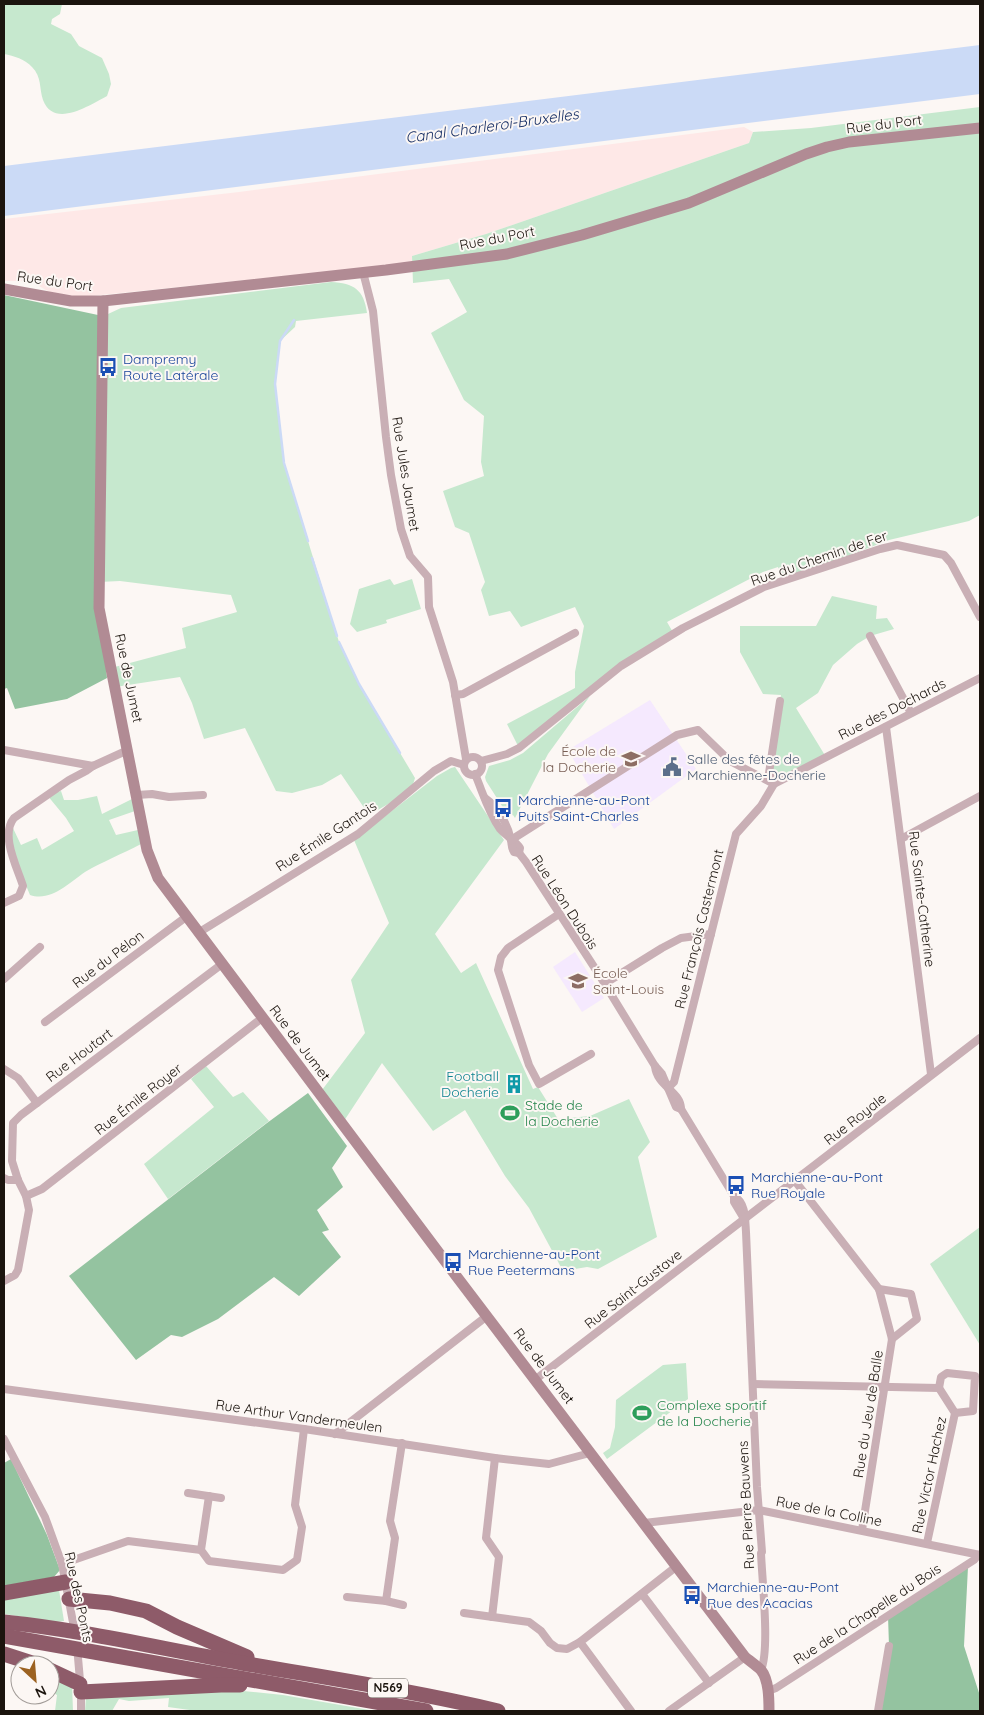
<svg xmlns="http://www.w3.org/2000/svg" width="984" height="1715" viewBox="0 0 984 1715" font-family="Quicksand,sans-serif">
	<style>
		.industrial { fill: #fee8e7 }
		.education { fill: #f5e9fe }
		.green { fill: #c6e8ce }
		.forest { fill: #94c3a0 }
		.water { fill: #cbdaf6 }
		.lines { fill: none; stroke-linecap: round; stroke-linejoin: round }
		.stream { stroke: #cbdaf6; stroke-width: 2.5 }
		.street { stroke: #c9afb5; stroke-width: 8 }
		.secondary { stroke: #b18b94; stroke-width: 11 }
		.highway { stroke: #8e5b69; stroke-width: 15 }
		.labels { text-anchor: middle; stroke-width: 4; stroke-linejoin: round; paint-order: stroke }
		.shield { fill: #fcf7f4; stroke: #5e5853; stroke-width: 1 }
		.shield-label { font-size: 12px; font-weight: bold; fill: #1b140e }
		.street-label { font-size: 14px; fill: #1b140e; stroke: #fcf7f4 }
		.transit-label { font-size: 14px; fill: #164399; stroke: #fcf7f4; text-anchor: start }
		.education-label { font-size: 14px; fill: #785e54; stroke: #fcf7f4; text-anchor: end }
		.service-label { font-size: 14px; fill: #4e5e75; stroke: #fcf7f4; text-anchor: start }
		.culture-label { font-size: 14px; fill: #0d838f; stroke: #fcf7f4; text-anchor: end }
		.leisure-label { font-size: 14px; fill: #27864d; stroke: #fcf7f4; text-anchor: start }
		.water-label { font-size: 15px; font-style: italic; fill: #183066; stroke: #fcf7f4 }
	</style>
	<rect width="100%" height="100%" fill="#fcf7f4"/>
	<path class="industrial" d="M744 127 753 132 749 143 486 234 412 256V263L62 299 30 281H4V219L239 192Z"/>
	<g class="education">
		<path d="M650 700 696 769 614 829 568 750Z"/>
		<path d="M575 952 604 998 582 1012 553 967Z"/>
	</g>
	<g class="green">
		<path d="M4 4H62L60 14 52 19 51 24 71 34 79 46 102 58 109 74 111 84 107 96C90 105 54 129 43 100 39 88 42 77 32 67 25 59 14 56 4 54Z"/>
		<path d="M980 107V515L969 521 889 540 782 581 778 567 763 572 667 622 674 634 640 652 519 748 507 724 575 688V672L584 626 575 607 521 627 510 611 489 616 481 590 485 582 469 533 455 527 443 491 484 476 481 462 484 416 464 400 431 333 467 312 449 279 413 283 412 256 486 234 749 143 753 132 811 128Z"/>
		<path d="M331 282C354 283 364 290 367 313L296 321 295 327 280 341 275 384 284 463 339 642 359 684 415 778 411 791 369 815 341 774 322 785 292 793 276 791 245 728 204 739 192 703 180 677 115 687 111 668 186 648 182 628 237 612 231 595 120 581 99 582 108 314 121 308Z"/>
		<path d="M390 579 394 585 412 579 421 609 386 620 387 623 357 632 350 624 359 589Z"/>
		<path d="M832 596 877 606 876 619 887 618 894 629 870 636 857 644 833 665 818 693 796 708 826 757 774 784 769 773 781 695 763 694 740 652V626H816Z"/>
		<path d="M590 696 548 754 515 818 513 815 509 817 486 781 485 777 489 766 510 760 523 753Z"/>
		<path d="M455 767 504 840 435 934 461 973 476 963 533 1089 538 1087 558 1119 590 1116 629 1099 650 1142 638 1157 657 1237 598 1269 587 1267 563 1271 529 1208 505 1176 465 1110 433 1131 382 1063 342 1124 319 1094 365 1033 351 980 389 923 354 840 437 776 451 768Z"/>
		<path d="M61 791 64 800H78L97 796 102 814 132 799 135 811 109 820 116 835 138 830 141 844C122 854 102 862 85 872 69 883 51 902 30 895L10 847 12 826 21 845 37 838 42 850 74 831 66 818 47 795Z"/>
		<path d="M206 1066 233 1097 243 1092 269 1121 168 1199 144 1164 214 1107 191 1079Z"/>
		<path d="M980 1227V1345L930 1264Z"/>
		<path d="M686 1363 688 1399 607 1459 603 1453 610 1448 615 1427 616 1400 663 1365Z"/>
		<path d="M59 1590 64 1621 57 1622 4 1614V1597Z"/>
		<path d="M50 1676 72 1684 73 1711H55L57 1695 50 1691Z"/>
		<path d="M243 1691 283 1695 375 1711H197L168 1707 169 1698 129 1701 119 1699 112 1711H85L86 1697Z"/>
	</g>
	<g class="forest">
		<path d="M4 295 98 315 99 596 107 678 67 699 15 709 7 688 4 689Z"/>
		<path d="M308 1093 347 1146 332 1168 343 1187 317 1210 329 1230 322 1232 341 1257 299 1296 274 1277 218 1319 182 1337 171 1335 136 1360 69 1276 267 1123Z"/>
		<path d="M11 1459 47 1535 60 1570 54 1577 4 1586V1463Z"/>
		<path d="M968 1567 964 1646 980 1696V1711H878L889 1646 888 1616Z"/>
	</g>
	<path class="water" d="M980 45V94L4 216V166Z"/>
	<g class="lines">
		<g class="stream">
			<path d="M294 320 280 341 275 384 284 463 308 541"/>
			<path d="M312 558 337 636"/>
			<path d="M339 642 359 684 400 753"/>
		</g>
		<g class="street">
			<path d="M363 272 373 311 386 437 391 475 401 529 410 556 428 577 429 607 453 682 466 759"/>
			<path d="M870 636 911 713"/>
			<path d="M455 695 463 694 575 633"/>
			<path d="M886 727 931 1074"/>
			<path d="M4 750 93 766 128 750"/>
			<circle cx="473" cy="766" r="9"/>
			<path d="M481 761 507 754 519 748 621 666 683 628 764 587 880 549 897 545 944 555 951 563 980 617"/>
			<path d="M475 774C483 793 488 812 500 829 506 836 516 841 520 848L519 853"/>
			<path d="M137 795 152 794 169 797 203 795"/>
			<path d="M485 798C498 807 508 825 511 840 512 845 511 848 514 852L519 853 526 862 598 973 655 1066 662 1074 676 1107 681 1109"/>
			<path d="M901 839 980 796"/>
			<path d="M511 840 677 735 698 730 730 761 774 784 980 678"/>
			<path d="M4 903 19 896 23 886C17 867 0 835 14 818L69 780 86 771 93 766"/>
			<path d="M559 914 508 948 501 957 498 970 529 1065 539 1084 591 1054"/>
			<path d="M198 933 358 834 434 771 451 761 464 765"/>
			<path d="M4 979 40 947"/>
			<path d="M604 984 662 948 681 938 711 934"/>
			<path d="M45 1022 186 917"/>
			<path d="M655 1066C657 1087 681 1091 681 1109L734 1196C746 1203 745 1219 746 1232L757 1487 762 1552 761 1553C762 1579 770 1650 761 1670"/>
			<path d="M4 1069 18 1078 37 1103"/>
			<path d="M668 1088 674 1082 736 834 761 806 774 784 769 773 780 701"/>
			<path d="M4 1178 8 1180H18"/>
			<path d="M795 1181 879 1289 892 1339 862 1530"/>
			<path d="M26 1196 42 1189 262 1018"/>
			<path d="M734 1196V1202L743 1217"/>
			<path d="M4 1281 15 1275 18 1270 29 1210 26 1196 18 1180 12 1161 13 1123 21 1115 222 964"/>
			<path d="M879 1289 911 1294 917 1319 892 1339"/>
			<path d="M536 1379 980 1038"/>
			<path d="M753 1384 939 1388 955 1413 927 1543"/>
			<path d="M939 1388 941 1377 947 1373 975 1376 973 1411 955 1413"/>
			<path d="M4 1389 304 1429 495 1458 549 1464 590 1453"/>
			<path d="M335 1434 487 1316"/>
			<path d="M4 1439 45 1517 62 1564 75 1633"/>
			<path d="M188 1493 221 1498"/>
			<path d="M209 1496 201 1550 209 1561 283 1570 297 1560 302 1527 295 1505 304 1429"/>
			<path d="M644 1523 759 1510 980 1555"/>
			<path d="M62 1564 128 1541 201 1550"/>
			<path d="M642 1594 709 1683"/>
			<path d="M347 1597 386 1601 403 1605"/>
			<path d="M386 1601 395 1538 390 1521 402 1443"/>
			<path d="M464 1613 529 1622 541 1631 550 1643 557 1648 567 1649 580 1642"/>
			<path d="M492 1617 499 1557 486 1538 495 1458"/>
			<path d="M77 1646 81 1692V1711"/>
			<path d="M768 1691 776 1688 974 1560 978 1555"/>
			<path d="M631 1711 580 1642 677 1566"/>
			<path d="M669 1711 745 1657"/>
			<path d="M878 1711 889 1646"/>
		</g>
		<g class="secondary">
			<path d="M4 289 71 301H103L386 270 507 254 582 235 689 203 806 154 827 147 849 142 980 128"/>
			<path d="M103 301 99 608 147 850 158 878 457 1277 745 1657C750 1661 758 1667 761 1670 769 1680 769 1699 769 1711"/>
		</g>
		<g class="highway">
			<path d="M4 1593 66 1582"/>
			<path d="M69 1599 110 1603 146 1611 177 1627 247 1657"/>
			<path d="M4 1622C84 1630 162 1649 242 1663 327 1678 414 1691 498 1711"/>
			<path d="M4 1636 426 1711"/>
			<path d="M4 1654 38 1665"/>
			<path d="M50 1670 80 1684"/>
			<path d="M81 1692 221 1685H240"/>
		</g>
	</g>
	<defs>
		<g id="bus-bare" transform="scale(1.5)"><path d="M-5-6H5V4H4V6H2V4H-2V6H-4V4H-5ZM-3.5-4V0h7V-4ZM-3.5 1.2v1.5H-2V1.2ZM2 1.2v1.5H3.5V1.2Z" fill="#1a4fb4" stroke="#fcf7f4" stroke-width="2.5" paint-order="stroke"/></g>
		<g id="school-bare" transform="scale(1.5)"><path d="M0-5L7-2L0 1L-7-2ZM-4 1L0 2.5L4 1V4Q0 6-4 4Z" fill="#8d6e63" stroke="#fcf7f4" stroke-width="2.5" paint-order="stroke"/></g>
		<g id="civic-bare" transform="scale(1.5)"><path d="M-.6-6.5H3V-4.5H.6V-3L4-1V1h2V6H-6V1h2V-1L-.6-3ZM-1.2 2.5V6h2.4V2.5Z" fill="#5c6f8a" stroke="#fcf7f4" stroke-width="2.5" paint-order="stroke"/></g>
		<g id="building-bare" transform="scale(1.5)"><path d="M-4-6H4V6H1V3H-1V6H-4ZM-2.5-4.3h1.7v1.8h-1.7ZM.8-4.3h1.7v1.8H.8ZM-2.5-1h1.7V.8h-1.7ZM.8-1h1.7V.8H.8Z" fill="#0f9aa8" stroke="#fcf7f4" stroke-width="2.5" paint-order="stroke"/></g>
		<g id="stadium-bare" transform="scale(1.5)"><path d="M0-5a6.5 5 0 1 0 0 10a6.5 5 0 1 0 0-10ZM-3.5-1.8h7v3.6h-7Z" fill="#2e9e5b" stroke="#fcf7f4" stroke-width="2.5" paint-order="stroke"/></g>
	</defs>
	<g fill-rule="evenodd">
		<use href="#bus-bare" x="108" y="367"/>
		<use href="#school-bare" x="631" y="759"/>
		<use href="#civic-bare" x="672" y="767"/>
		<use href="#bus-bare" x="503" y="808"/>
		<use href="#school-bare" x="578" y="981"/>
		<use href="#building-bare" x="514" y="1084"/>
		<use href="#stadium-bare" x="510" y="1113"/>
		<use href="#bus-bare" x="736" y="1185"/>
		<use href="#bus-bare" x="453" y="1262"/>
		<use href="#stadium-bare" x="642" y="1413"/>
		<use href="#bus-bare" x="692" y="1595"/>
	</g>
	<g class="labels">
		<rect class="shield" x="368" y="1678.5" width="40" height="19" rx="4"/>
		<g class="shield-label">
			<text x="388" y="1692">N569</text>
		</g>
		<g class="street-label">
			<text transform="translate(884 124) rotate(-7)" y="5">Rue du Port</text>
			<text transform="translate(497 238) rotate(-11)" y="5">Rue du Port</text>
			<text transform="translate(55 281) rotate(8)" y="5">Rue du Port</text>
			<text transform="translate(406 474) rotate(81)" y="5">Rue Jules Jaumet</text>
			<text transform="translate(819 558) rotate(-19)" y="5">Rue du Chemin de Fer</text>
			<text transform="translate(129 678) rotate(78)" y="5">Rue de Jumet</text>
			<text transform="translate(892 709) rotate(-27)" y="5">Rue des Dochards</text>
			<text transform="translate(326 836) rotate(-33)" y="5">Rue Émile Gantois</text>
			<text transform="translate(922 899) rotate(83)" y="5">Rue Sainte-Catherine</text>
			<text transform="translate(565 902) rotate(57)" y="5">Rue Léon Dubois</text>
			<text transform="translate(699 929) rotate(-76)" y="5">Rue François Castermont</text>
			<text transform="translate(108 959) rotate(-37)" y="5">Rue du Pélon</text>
			<text transform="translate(300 1043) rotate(53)" y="5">Rue de Jumet</text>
			<text transform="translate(79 1055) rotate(-37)" y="5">Rue Houtart</text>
			<text transform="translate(138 1099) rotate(-38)" y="5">Rue Émile Royer</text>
			<text transform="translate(855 1119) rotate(-38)" y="5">Rue Royale</text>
			<text transform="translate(633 1289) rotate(-38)" y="5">Rue Saint-Gustave</text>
			<text transform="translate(544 1366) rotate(53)" y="5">Rue de Jumet</text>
			<text transform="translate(868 1414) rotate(-81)" y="5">Rue du Jeu de Balle</text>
			<text transform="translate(299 1416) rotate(8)" y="5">Rue Arthur Vandermeulen</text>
			<text transform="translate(929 1475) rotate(-78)" y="5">Rue Victor Hachez</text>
			<text transform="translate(746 1505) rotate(-93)" y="5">Rue Pierre Bauwens</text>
			<text transform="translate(829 1511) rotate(11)" y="5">Rue de la Colline</text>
			<text transform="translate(79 1597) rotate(78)" y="5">Rue des Ponts</text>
			<text transform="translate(867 1614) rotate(-33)" y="5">Rue de la Chapelle du Bois</text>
		</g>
		<g class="transit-label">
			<text x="123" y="364">Dampremy<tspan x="123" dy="16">Route Latérale</tspan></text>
			<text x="518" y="805">Marchienne-au-Pont<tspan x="518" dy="16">Puits Saint-Charles</tspan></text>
			<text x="751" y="1182">Marchienne-au-Pont<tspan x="751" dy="16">Rue Royale</tspan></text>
			<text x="468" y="1259">Marchienne-au-Pont<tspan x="468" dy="16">Rue Peetermans</tspan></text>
			<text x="707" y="1592">Marchienne-au-Pont<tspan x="707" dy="16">Rue des Acacias</tspan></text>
		</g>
		<g class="education-label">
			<text x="616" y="756">École de<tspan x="616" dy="16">la Docherie</tspan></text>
			<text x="593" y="978" text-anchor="start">École<tspan x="593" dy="16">Saint-Louis</tspan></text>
		</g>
		<g class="service-label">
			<text x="687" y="764">Salle des fêtes de<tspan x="687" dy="16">Marchienne-Docherie</tspan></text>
		</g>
		<g class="culture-label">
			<text x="499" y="1081">Football<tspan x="499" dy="16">Docherie</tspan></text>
		</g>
		<g class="leisure-label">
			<text x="525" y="1110">Stade de<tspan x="525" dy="16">la Docherie</tspan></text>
			<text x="657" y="1410">Complexe sportif<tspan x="657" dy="16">de la Docherie</tspan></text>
		</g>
		<g class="water-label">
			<text transform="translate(492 126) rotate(-8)" y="5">Canal Charleroi-Bruxelles</text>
		</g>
	</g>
	<rect width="984" height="1715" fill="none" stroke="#1b140e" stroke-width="10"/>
	<g transform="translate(35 1680) rotate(154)"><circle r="24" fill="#fcf7f4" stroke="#a29c98"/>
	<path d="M0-4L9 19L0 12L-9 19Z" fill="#9c6221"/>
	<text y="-8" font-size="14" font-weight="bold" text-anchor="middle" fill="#1b140e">N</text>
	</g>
</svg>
